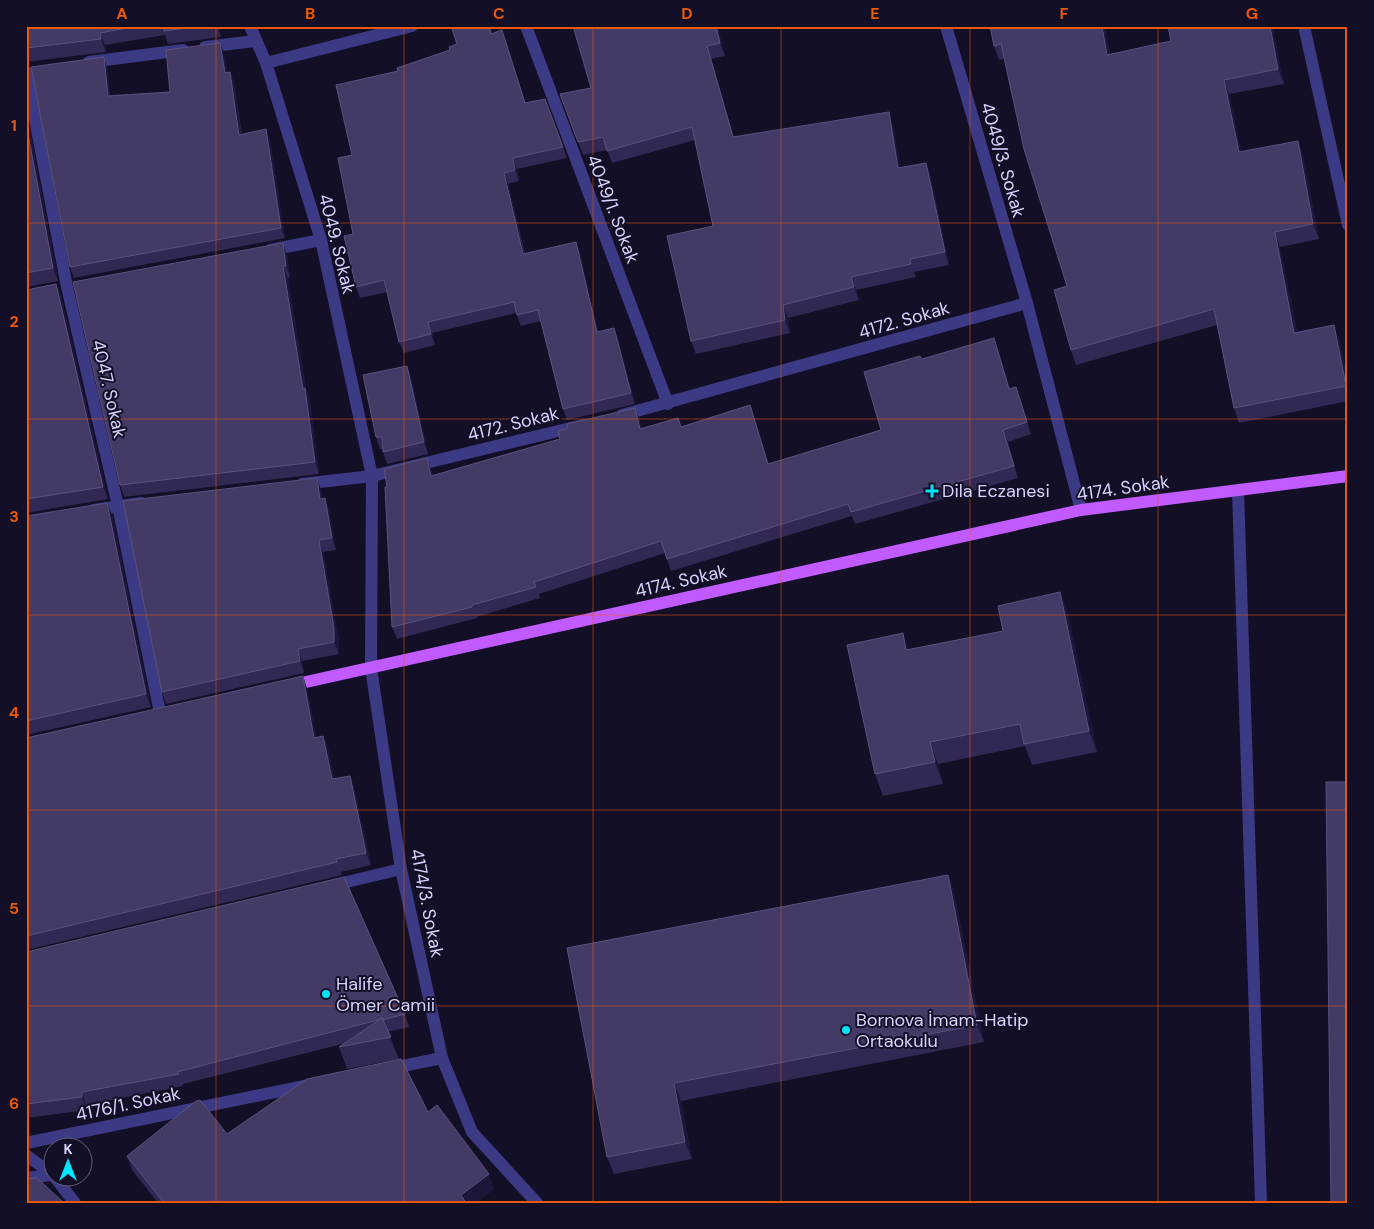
<svg xmlns="http://www.w3.org/2000/svg" width="1374" height="1229" viewBox="0 0 1374 1229" font-family="'DM Sans',sans-serif">
	<style>
		.lines { fill: none; stroke-linecap: round; stroke-linejoin: round }
		.minor { stroke: #3d3a85; stroke-width: 12 }
		.major { stroke: #c25bff; stroke-width: 12 }
		.wall { fill: #312854 }
		.shaded-wall { fill: #1d163a }
		.building { fill: #433a66; stroke: #5a527e }
		.grid { fill: none; stroke: #e8590c; stroke-width: 1; stroke-opacity: 0.55 }
		.poi-dot { fill: #00e5ff; stroke: #130f26; stroke-width: 2 }
		.labels { text-anchor: middle; stroke-width: 4; stroke-linejoin: round; paint-order: stroke }
		.street-label { font-size: 18px; fill: #d9d4ff; stroke: #130f26 }
		.poi-label { font-size: 18px; fill: #d9d4ff; stroke: #130f26; text-anchor: start }
		.neatline { fill: none; stroke: #e8590c; stroke-width: 2 }
		.grid-label { font-size: 16px; text-anchor: middle; font-weight: bold; fill: #e8590c }
	</style>
	<rect width="100%" height="100%" fill="#130f26"/>
	<g class="lines">
		<g class="minor">
			<path d="M250 26 266 63 321 240 372 476 371 668 401 869 442 1058 472 1132 537 1203"/>
			<path d="M526 26 668 404"/>
			<path d="M946 26 1027 303 1081 510"/>
			<path d="M1304 26 1348 225"/>
			<path d="M205 47 255 41"/>
			<path d="M89 62 183 50"/>
			<path d="M266 63 412 26"/>
			<path d="M26 72 67 287 118 506 160 713"/>
			<path d="M270 250 321 240"/>
			<path d="M622 415 1027 303"/>
			<path d="M302 484 372 476 583 425"/>
			<path d="M1238 491 1261 1203"/>
			<path d="M94 510 141 503"/>
			<path d="M330 886 401 869"/>
			<path d="M388 1069 442 1058"/>
			<path d="M26 1143 309 1085"/>
			<path d="M26 1155 52 1174"/>
			<path d="M54 1176 75 1203"/>
			<path d="M26 1178 52 1175"/>
		</g>
		<path class="major" d="M288 686 1081 510 1348 476"/>
	</g>
	<g class="wall">
		<path d="M26 26H219L221 37 168 44 165 35 105 45 106 52 26 62Z"/>
		<path d="M451 26H490L492 33 502 30 525 103 545 99 567 158 517 169 519 181 508 184 525 253 576 242 580 253 598 332 614 328 618 339 635 404 567 420 563 409 541 321 521 326 516 313 432 333 435 345 404 353 399 342 387 292 360 298 356 287 353 234 352 155 398 71 450 50 457 44Z"/>
		<path d="M717 26 725 56 711 59 734 137 893 125 900 168 926 163 930 175 949 265 914 272 916 277 856 290 859 300 788 318 790 333 696 354 691 341 713 226 695 140 612 163 607 150 583 155 560 94 591 88Z"/>
		<path d="M990 26H1104L1110 54 1272 26 1284 84 1229 94 1241 152 1298 141 1303 156 1319 239 1280 247 1297 332 1339 340 1348 382V401L1239 423 1234 408 1217 325 1076 365 1071 350 1067 286 1004 59 999 60 994 46Z"/>
		<path d="M224 53 227 73 230 72 234 83 242 134 270 140 285 238 74 278 70 267 107 68 110 95 170 92Z"/>
		<path d="M26 110 58 281 26 287Z"/>
		<path d="M283 243 287 255 290 278H288L306 389 310 400 319 474 124 497 120 485Z"/>
		<path d="M56 284 61 297 108 499 26 513V290Z"/>
		<path d="M998 350 1010 388 1020 398 1031 434 1008 442 1018 478 855 524 852 516 671 571 665 553 539 594 540 598 476 617 477 618 397 639 392 627 431 470 433 476 560 439 568 428 639 419 642 428 678 418 681 426 754 417 768 464 881 430 922 359Z"/>
		<path d="M407 366 411 378 428 454 387 464 383 452V449H380L376 437Z"/>
		<path d="M317 478 321 490 322 499 329 510 336 550 323 552 339 640V654L302 661 304 673 166 704 162 692Z"/>
		<path d="M112 515 151 707 26 735V516Z"/>
		<path d="M1060 592 1068 614 1097 752 1032 765 1025 746 938 764 943 784 883 796 875 774 909 650 1003 631Z"/>
		<path d="M303 676 307 689 316 738 323 736 328 749 334 779 350 776 354 788 371 865 341 872 342 875 26 950V738Z"/>
		<path d="M948 875 954 892 984 1042 681 1101 692 1159 614 1174 607 1157 567 948Z"/>
		<path d="M26 952 405 1014 409 1027 388 1032 399 1059 347 1069 339 1047 346 1043 183 1084V1086L86 1105 87 1110 26 1118Z"/>
		<path d="M428 1112 494 1189 475 1203H158L132 1170 127 1156 227 1134Z"/>
	</g>
	<g class="shaded-wall">
		<path d="M217 26H219L221 37Z"/>
		<path d="M716 26H717L725 56 720 43Z"/>
		<path d="M1102 26H1104L1113 69 1107 55Z"/>
		<path d="M1270 26H1272L1284 84 1278 69Z"/>
		<path d="M502 30 506 41 529 114 525 103Z"/>
		<path d="M100 33 105 45 106 52 101 39Z"/>
		<path d="M220 43 224 53 229 83 225 73Z"/>
		<path d="M707 46 711 59 737 150 733 137Z"/>
		<path d="M104 57 107 68 111 106 108 96Z"/>
		<path d="M230 72 234 83 243 145 239 135Z"/>
		<path d="M1224 80 1229 94 1244 167 1239 152Z"/>
		<path d="M26 110 58 281 53 268 26 123Z"/>
		<path d="M889 112 893 125 903 181 898 168Z"/>
		<path d="M266 129 270 140 285 238 281 228Z"/>
		<path d="M1298 141 1303 156 1319 239 1313 224Z"/>
		<path d="M513 158 517 169 519 181 515 170Z"/>
		<path d="M926 163 930 175 949 265 945 252Z"/>
		<path d="M504 173 508 184 527 265 523 254Z"/>
		<path d="M1275 232 1280 247 1300 347 1294 333Z"/>
		<path d="M576 242 580 253 601 343 597 332Z"/>
		<path d="M283 243 287 255 290 278 286 266Z"/>
		<path d="M283 266 288 278 306 389 310 400 319 474 315 462Z"/>
		<path d="M851 277 856 290 859 300 854 287Z"/>
		<path d="M56 284 61 297 108 499 103 487Z"/>
		<path d="M783 305 788 318 790 333 785 320Z"/>
		<path d="M428 322 432 333 435 345 431 334Z"/>
		<path d="M1334 325 1339 340 1348 382V391L1346 386Z"/>
		<path d="M614 328 618 339 635 404 631 393Z"/>
		<path d="M994 338 998 350 1014 400 1009 389Z"/>
		<path d="M407 366 411 378 428 454 424 442Z"/>
		<path d="M1016 387 1020 398 1031 434 1027 422Z"/>
		<path d="M750 405 754 417 772 476 768 464Z"/>
		<path d="M635 408 639 419 645 440 640 429Z"/>
		<path d="M1003 430 1008 442 1018 478 1014 466Z"/>
		<path d="M427 458 431 470 435 488 431 476Z"/>
		<path d="M317 478 321 490 324 511 320 499Z"/>
		<path d="M325 498 329 510 336 550 332 538Z"/>
		<path d="M107 503 112 515 151 707 146 694Z"/>
		<path d="M319 540 323 552 339 640V654L334 642Z"/>
		<path d="M1060 592 1068 614 1097 752 1089 731Z"/>
		<path d="M903 633 911 655 906 650Z"/>
		<path d="M298 649 302 661 304 673 300 661Z"/>
		<path d="M303 676 307 689 319 751 314 738Z"/>
		<path d="M323 736 328 749 337 792 332 779Z"/>
		<path d="M930 742 938 764 943 784 935 762Z"/>
		<path d="M350 776 354 788 371 865 366 853Z"/>
		<path d="M948 875 954 892 984 1042 977 1025Z"/>
		<path d="M674 1083 681 1101 692 1159 685 1142Z"/>
		<path d="M82 1092 86 1105 87 1110 82 1097Z"/>
		<path d="M489 1174 494 1189 475 1203H463L461 1195Z"/>
	</g>
	<g class="building">
		<path d="M26 26H137L100 33 101 39 26 48Z"/>
		<path d="M163 26H202L164 31Z"/>
		<path d="M451 26H489L491 34 502 30 525 103 545 99 563 147 513 158 515 170 504 173 523 254 576 242 597 332 614 328 631 393 563 409 538 310 517 315 514 302 428 322 431 334 399 342 384 280 356 287 344 236 353 234 338 158 352 155 336 85 398 71 397 68 450 50 449 47 457 44Z"/>
		<path d="M573 26H716L720 43 707 46 733 137 889 112 898 168 926 163 945 252 910 259 911 264 851 277 854 287 783 305 785 320 691 341 667 236 713 226 692 127 607 151 603 137 578 142 560 94 591 88Z"/>
		<path d="M990 26H1102L1107 55 1171 41 1168 26H1270L1278 69 1224 80 1239 152 1298 141 1313 224 1275 232 1294 333 1334 325 1346 386 1234 408 1214 309 1071 350 1054 290 1067 286 1024 149 1001 44 994 46Z"/>
		<path d="M220 43 225 73 230 72 239 135 266 129 281 228 70 267 31 67 104 57 108 96 170 92 166 50Z"/>
		<path d="M26 123 53 268 26 273Z"/>
		<path d="M283 243 286 266H283L303 389 305 388 315 462 120 485 73 282Z"/>
		<path d="M56 284 103 487 26 499V290Z"/>
		<path d="M994 338 1009 389 1016 387 1027 422 1003 430 1014 466 851 512 848 504 667 559 661 541 534 582 536 587 472 605V607L392 627 385 487H387L384 469 427 458 431 476 560 439 558 431 568 428 567 424 635 408 640 429 678 418 681 427 750 405 768 464 881 430 864 372 920 356 922 359Z"/>
		<path d="M407 366 424 442 383 452 382 437H376L363 375Z"/>
		<path d="M317 478 320 499 325 498 332 538 319 540 334 628V642L298 649 300 661 162 692 123 501Z"/>
		<path d="M107 503 146 694 26 721V516Z"/>
		<path d="M1060 592 1089 731 1024 744 1020 724 930 742 935 762 875 774 847 645 903 633 906 650 1003 631 998 606Z"/>
		<path d="M303 676 314 738 323 736 332 779 350 776 366 853 336 859 337 862 26 936V738Z"/>
		<path d="M1326 782H1348V1203H1331Z"/>
		<path d="M948 875 977 1025 674 1083 685 1142 607 1157 567 948Z"/>
		<path d="M344 877 405 1014 382 1020V1018L378 1020 177 1072 179 1074 82 1092V1097L26 1104V952Z"/>
		<path d="M382 1018 391 1037 339 1047Z"/>
		<path d="M401 1059 428 1112 437 1105 489 1174 461 1195 466 1203H164L127 1156 196 1101 200 1100 227 1134 307 1079Z"/>
		<path d="M37 1178 64 1203H26V1179Z"/>
	</g>
	<path class="grid" d="M216 26V1203M404 26V1203M593 26V1203M781 26V1203M970 26V1203M1158 26V1203M26 223H1348M26 419H1348M26 615H1348M26 810H1348M26 1006H1348"/>
	<g class="poi-dot">
		<path d="M929.5 483.5h5v5h5v5h-5v5h-5v-5h-5v-5h5z"/>
		<circle cx="326" cy="994" r="5"/>
		<circle cx="846" cy="1030" r="5"/>
	</g>
	<g class="labels">
		<g class="street-label">
			<text transform="translate(1003 160) rotate(74)" y="6">4049/3. Sokak</text>
			<text transform="translate(613 209) rotate(69)" y="6">4049/1. Sokak</text>
			<text transform="translate(337 244) rotate(76)" y="6">4049. Sokak</text>
			<text transform="translate(904 320) rotate(-16)" y="6">4172. Sokak</text>
			<text transform="translate(109 389) rotate(77)" y="6">4047. Sokak</text>
			<text transform="translate(513 424) rotate(-14)" y="6">4172. Sokak</text>
			<text transform="translate(1123 488) rotate(-8)" y="6">4174. Sokak</text>
			<text transform="translate(681 581) rotate(-13)" y="6">4174. Sokak</text>
			<text transform="translate(427 903) rotate(79)" y="6">4174/3. Sokak</text>
			<text transform="translate(128 1104) rotate(-12)" y="6">4176/1. Sokak</text>
		</g>
		<g class="poi-label">
			<text x="942" y="497">Dila Eczanesi</text>
			<text x="336" y="990">Halife<tspan x="336" dy="21">Ömer Camii</tspan></text>
			<text x="856" y="1026">Bornova İmam-Hatip<tspan x="856" dy="21">Ortaokulu</tspan></text>
		</g>
	</g>
	<rect width="1374" height="1229" fill="none" stroke="#130f26" stroke-width="55"/>
	<g transform="translate(68 1162)"><circle r="24" fill="#130f26" stroke="#625e7d"/>
	<path d="M0-4L9 19L0 12L-9 19Z" fill="#00e5ff"/>
	<text y="-8" font-size="14" font-weight="bold" text-anchor="middle" fill="#d9d4ff">K</text>
	</g>
	<rect x="28" y="28" width="1318" height="1174" class="neatline"/>
	<g class="grid-label">
		<text x="122" y="19">A</text>
		<text x="310" y="19">B</text>
		<text x="499" y="19">C</text>
		<text x="687" y="19">D</text>
		<text x="875" y="19">E</text>
		<text x="1064" y="19">F</text>
		<text x="1252" y="19">G</text>
		<text x="14" y="131">1</text>
		<text x="14" y="327">2</text>
		<text x="14" y="522">3</text>
		<text x="14" y="718">4</text>
		<text x="14" y="914">5</text>
		<text x="14" y="1109">6</text>
	</g>
</svg>
